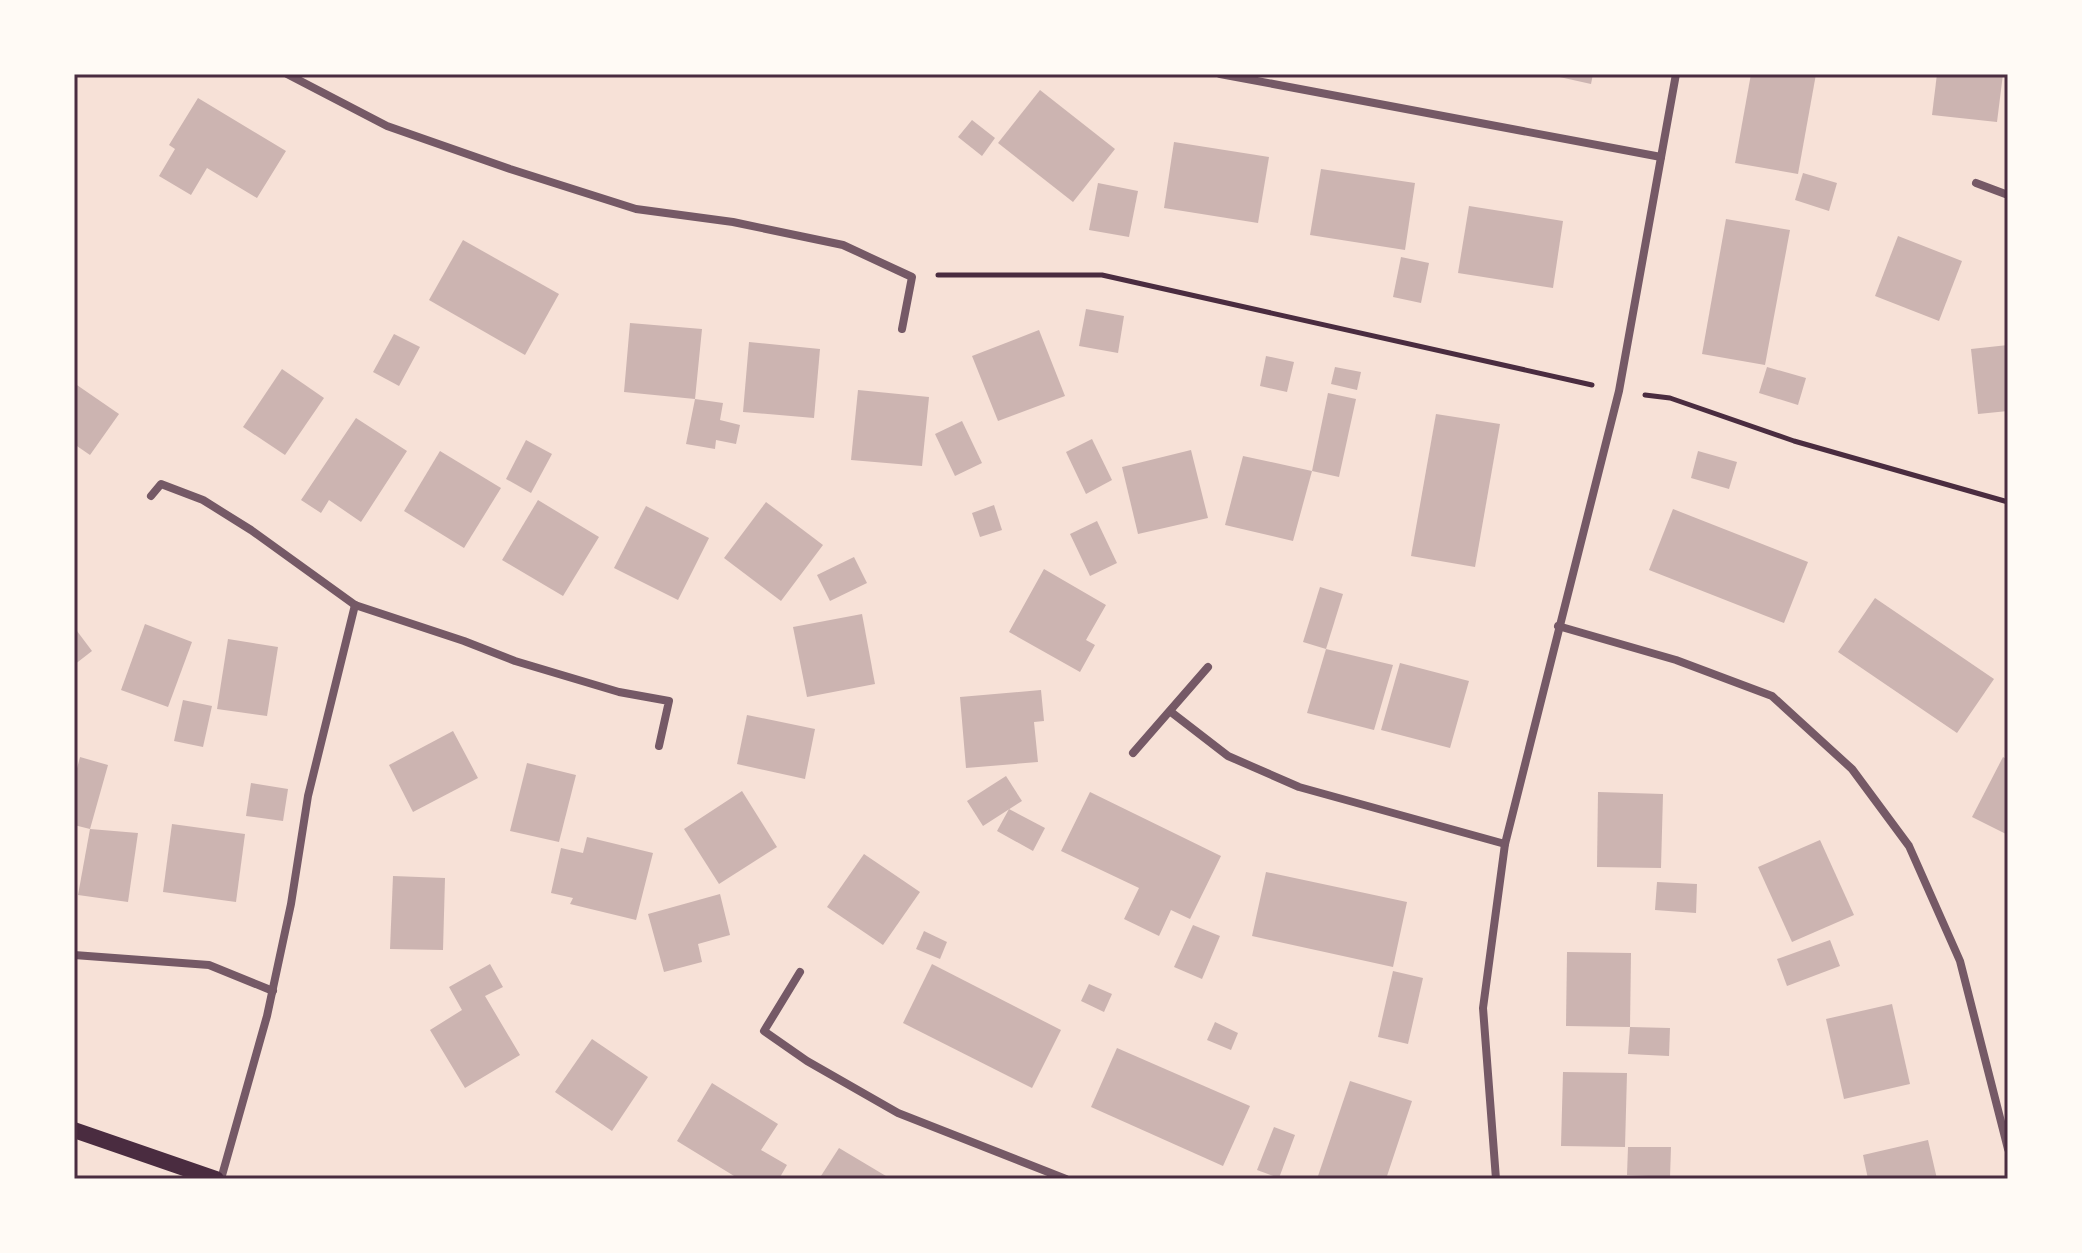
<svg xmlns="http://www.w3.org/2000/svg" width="2082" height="1253" viewBox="0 0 2082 1253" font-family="'Varela Round',sans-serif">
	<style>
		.building { fill: #ccb4b1 }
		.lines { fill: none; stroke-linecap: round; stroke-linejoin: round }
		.path { stroke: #4a2c40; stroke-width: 5 }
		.minor { stroke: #755966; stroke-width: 8 }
		.secondary { stroke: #4a2c40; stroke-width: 16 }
		.neatline { fill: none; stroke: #4a2c40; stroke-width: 3 }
	</style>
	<rect width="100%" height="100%" fill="#f7e1d7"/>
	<g class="building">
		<path d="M1546 74H1593L1591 84Z"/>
		<path d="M1751 74H1816L1798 174 1735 163Z"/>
		<path d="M1937 74H2003L1997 122 1932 115Z"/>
		<path d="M1040 90 1115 149 1073 202 998 143Z"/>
		<path d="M198 98 286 151 257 198 207 168 191 195 159 176 175 149 169 145Z"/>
		<path d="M972 120 995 138 982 156 958 137Z"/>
		<path d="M1174 142 1269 157 1258 223 1164 208Z"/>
		<path d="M1321 169 1415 183 1405 250 1310 235Z"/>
		<path d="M1803 173 1837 183 1829 211 1795 200Z"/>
		<path d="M1098 183 1138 191 1129 237 1089 230Z"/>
		<path d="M1469 206 1563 221 1553 288 1458 273Z"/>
		<path d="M1726 219 1790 230 1765 365 1702 354Z"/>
		<path d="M1898 236 1962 261 1939 321 1875 296Z"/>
		<path d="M463 240 559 294 525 355 429 300Z"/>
		<path d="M1401 257 1429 263 1421 303 1393 297Z"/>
		<path d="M1086 309 1124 316 1118 353 1079 346Z"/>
		<path d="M630 323 702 329 695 399 723 403 720 420 740 425 736 444 716 440 715 449 686 444 695 399 624 392Z"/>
		<path d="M1039 330 1065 396 998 421 972 356Z"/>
		<path d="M394 334 420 347 399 386 373 372Z"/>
		<path d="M749 342 820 349 814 418 743 412Z"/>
		<path d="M2008 345V411L1978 414 1971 349Z"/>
		<path d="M1266 356 1294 362 1287 392 1260 386Z"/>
		<path d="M1335 367 1361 372 1357 390 1331 384Z"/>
		<path d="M1767 367 1806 378 1798 405 1759 393Z"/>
		<path d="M282 369 324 398 285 455 243 427Z"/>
		<path d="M74 383 119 414 90 455 74 444Z"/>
		<path d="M858 390 929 397 922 466 851 460Z"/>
		<path d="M1328 393 1356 399 1339 477 1312 471Z"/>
		<path d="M1436 414 1500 424 1475 567 1411 556Z"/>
		<path d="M356 418 407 451 361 522 329 500 321 513 301 500Z"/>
		<path d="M962 421 982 463 955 476 935 434Z"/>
		<path d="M1092 439 1112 480 1086 494 1066 452Z"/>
		<path d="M526 440 552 454 531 493 506 479Z"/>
		<path d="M1191 450 1208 518 1138 534 1122 467Z"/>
		<path d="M440 451 501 488 464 548 404 511Z"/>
		<path d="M1698 451 1737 462 1729 489 1691 478Z"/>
		<path d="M1243 456 1312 471 1293 541 1225 525Z"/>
		<path d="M538 500 599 537 563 596 502 560Z"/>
		<path d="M766 502 823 545 781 601 724 558Z"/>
		<path d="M994 505 1002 530 980 537 972 513Z"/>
		<path d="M646 506 709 538 678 600 614 568Z"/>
		<path d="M1673 509 1808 562 1784 623 1649 570Z"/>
		<path d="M1097 521 1117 563 1090 576 1070 534Z"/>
		<path d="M854 557 867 583 830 601 817 575Z"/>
		<path d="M1044 569 1106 605 1086 640 1095 645 1080 672 1009 632Z"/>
		<path d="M1320 587 1343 594 1326 649 1303 642Z"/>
		<path d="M1875 598 1994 679 1957 733 1838 652Z"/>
		<path d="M862 614 875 684 807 697 793 627Z"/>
		<path d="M145 624 192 642 168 707 121 690Z"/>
		<path d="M74 627 92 651 74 665Z"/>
		<path d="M228 639 278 647 267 716 217 709Z"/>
		<path d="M1326 649 1393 665 1374 730 1307 713Z"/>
		<path d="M1400 663 1469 681 1450 748 1381 730Z"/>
		<path d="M1041 690 1044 721 1034 722 1038 762 966 768 960 697Z"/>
		<path d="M183 700 212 706 203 747 174 741Z"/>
		<path d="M747 715 815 729 805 779 737 764Z"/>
		<path d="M453 731 478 778 413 812 389 765Z"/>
		<path d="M80 757 108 765 90 829 74 825V780Z"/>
		<path d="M2003 757 2008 760V835L1972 817Z"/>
		<path d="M527 763 576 775 559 842 510 831Z"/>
		<path d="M1006 776 1022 801 983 826 967 801Z"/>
		<path d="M251 783 288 789 283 821 246 816Z"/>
		<path d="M742 791 777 847 719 884 684 829Z"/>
		<path d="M1090 792 1221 856 1190 919 1171 910 1159 936 1124 919 1139 888 1061 851Z"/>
		<path d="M1598 792 1663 794 1661 868 1597 867Z"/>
		<path d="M1009 809 1045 828 1033 851 997 831Z"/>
		<path d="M172 824 245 834 236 902 163 892Z"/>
		<path d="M90 829 138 833 128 902 78 895Z"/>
		<path d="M587 837 653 853 636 920 570 904 573 898 551 893 561 848 583 853Z"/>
		<path d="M1820 840 1854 915 1792 942 1758 867Z"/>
		<path d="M864 854 920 892 883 945 827 907Z"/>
		<path d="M1266 872 1407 902 1393 967 1252 936Z"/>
		<path d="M393 876 445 878 443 950 390 949Z"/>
		<path d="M1657 882 1697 884 1696 913 1655 910Z"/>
		<path d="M720 894 730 935 698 944 702 962 664 972 648 914Z"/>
		<path d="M1193 925 1220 936 1202 979 1174 967Z"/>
		<path d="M924 931 947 942 940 959 916 949Z"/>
		<path d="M1830 940 1840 966 1787 986 1777 959Z"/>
		<path d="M1567 952 1631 953 1630 1027 1566 1026Z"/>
		<path d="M490 964 503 987 485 996 520 1055 465 1088 430 1030 462 1010 449 987Z"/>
		<path d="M932 964 1061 1030 1032 1088 903 1023Z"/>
		<path d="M1393 971 1423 978 1408 1044 1378 1037Z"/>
		<path d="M1089 984 1112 994 1104 1012 1081 1001Z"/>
		<path d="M1892 1004 1910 1084 1844 1099 1826 1019Z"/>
		<path d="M1215 1022 1238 1033 1231 1050 1207 1040Z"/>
		<path d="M1630 1027 1670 1028 1669 1056 1628 1054Z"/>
		<path d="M592 1039 648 1077 612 1131 555 1092Z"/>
		<path d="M1117 1048 1250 1106 1223 1166 1091 1107Z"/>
		<path d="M1563 1072 1627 1073 1625 1147 1561 1146Z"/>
		<path d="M1350 1081 1412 1101 1386 1179H1317Z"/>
		<path d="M712 1083 778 1124 761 1150 787 1165 779 1179H739L677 1141Z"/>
		<path d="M1274 1127 1295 1135 1279 1178 1257 1170Z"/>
		<path d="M1928 1140 1937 1179H1868L1863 1155Z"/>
		<path d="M1628 1147H1671L1670 1177 1627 1175Z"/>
		<path d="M839 1148 891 1179H819Z"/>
	</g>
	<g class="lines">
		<g class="path">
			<path d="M938 275H1102L1592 385"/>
			<path d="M1645 395 1670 398 1794 441 2008 502"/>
		</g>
		<g class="minor">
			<path d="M287 74 387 126 510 169 636 209 733 222 843 245 912 277 902 329"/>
			<path d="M1220 74 1661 157"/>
			<path d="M1976 183 2008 195"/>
			<path d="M151 496 161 484 203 500 251 530 355 605 464 641 515 661 619 692 669 701 659 746"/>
			<path d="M1558 626 1676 660 1772 696 1852 769 1909 846 1960 961 2008 1149"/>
			<path d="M1171 712 1228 756 1299 787 1505 844"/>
			<path d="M1133 753 1208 667"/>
			<path d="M74 955 209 965 273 991"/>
			<path d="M800 972 764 1031 807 1061 898 1113 1066 1179"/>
			<path d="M221 1179 267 1016 291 904 308 796 355 605"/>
			<path d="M1496 1179 1483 1008 1505 844 1619 391 1676 74"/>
		</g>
		<path class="secondary" d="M74 1130 216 1179"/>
	</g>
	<rect width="2082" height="1253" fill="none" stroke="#fffaf5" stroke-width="152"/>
	<rect x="76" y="76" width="1930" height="1101" class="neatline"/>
</svg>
